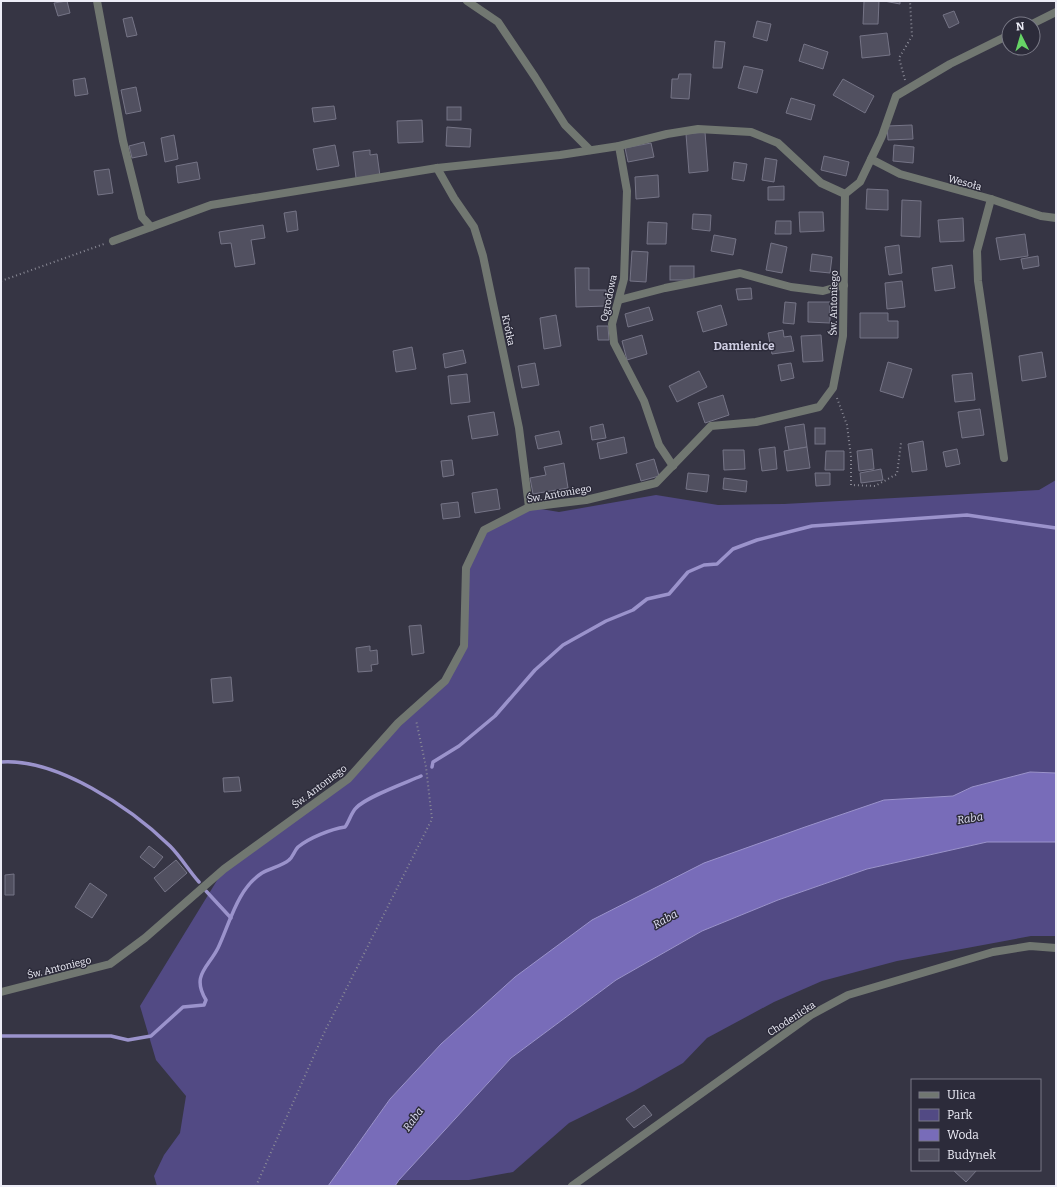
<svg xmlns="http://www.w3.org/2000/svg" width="1057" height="1187" viewBox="0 0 1057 1187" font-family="Bitter,serif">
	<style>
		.green { fill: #524a84 }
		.water { fill: #786cb9; stroke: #9b93cc }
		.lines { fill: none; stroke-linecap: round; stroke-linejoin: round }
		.stream { stroke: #9b93cc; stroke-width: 3.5 }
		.building { fill: #515060; stroke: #757486 }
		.path { stroke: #8a8a96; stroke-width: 2; stroke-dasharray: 1 3; stroke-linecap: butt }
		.street { stroke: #717771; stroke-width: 8 }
		.labels { text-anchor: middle; stroke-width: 3; stroke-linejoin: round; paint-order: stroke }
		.street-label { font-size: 10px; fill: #ededf7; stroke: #2c2b3a }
		.water-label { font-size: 11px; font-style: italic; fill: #e1e0f5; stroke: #2c2b3a }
		.quarter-label { font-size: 12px; font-weight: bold; fill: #cfcee2; stroke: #2c2b3a }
	</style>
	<rect width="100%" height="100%" fill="#363544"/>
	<g class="green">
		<path d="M1056 480V773L1030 772 972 787 954 796 884 800 515 977 441 1044 390 1099 328 1186H157L154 1176 164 1155 180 1133 186 1096 156 1060 140 1006 224 869 348 779 445 681 464 646 466 568 484 530 529 507 559 512 656 495 718 505 784 504 1039 490Z"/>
		<path d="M987 842H1056V936H1031L897 961 822 981 774 1002 707 1038 683 1063 634 1091 569 1123 513 1172 469 1180H399L511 1058 616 980 702 931 778 900 867 869Z"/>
	</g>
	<path class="water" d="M1030 772 1056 773V842H987L867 869 778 900 702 931 616 980 511 1058 399 1180 395 1186H328L390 1099 441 1044 515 977 592 920 704 863 805 827 884 800 953 796 972 787Z"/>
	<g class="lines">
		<g class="stream">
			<path d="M1 762C57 758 131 808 170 846 181 857 189 871 199 882"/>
			<path d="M432 767 433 762 459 746 495 716 535 670 563 645 606 621 633 610 647 599 669 594 688 572 704 565 717 564 733 549 757 540 812 526 967 515 1056 528"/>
			<path d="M206 891 231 918"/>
			<path d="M1 1036H111L128 1040 151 1036 183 1007 204 1005 206 1000C191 975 208 968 218 948 230 923 237 889 262 873 271 868 282 866 289 860 293 857 294 851 298 847 309 838 331 829 345 827 349 822 351 813 356 808 366 797 405 783 421 776"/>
		</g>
	</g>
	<g class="building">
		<path d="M67 1 70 13 58 16 54 3Z"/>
		<path d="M864 1H879L878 24H863Z"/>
		<path d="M884 1H900V4Z"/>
		<path d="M954 11 959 23 949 28 943 15Z"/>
		<path d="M132 17 137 35 127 37 123 19Z"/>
		<path d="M757 21 771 24 767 41 753 37Z"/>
		<path d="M887 33 890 55 862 58 860 36Z"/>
		<path d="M715 41 725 42 722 68H713Z"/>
		<path d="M804 44 828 52 823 69 799 61Z"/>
		<path d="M744 66 763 70 757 93 738 88Z"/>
		<path d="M679 74H691L689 99 671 98 672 79H678Z"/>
		<path d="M85 78 88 94 75 96 73 80Z"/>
		<path d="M843 79 874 96 865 113 833 95Z"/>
		<path d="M136 87 141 111 126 114 121 90Z"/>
		<path d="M791 98 815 105 811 120 786 113Z"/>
		<path d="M334 106 336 119 314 122 312 108Z"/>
		<rect x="447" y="107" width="14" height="13"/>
		<path d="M422 120 423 142 398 143 397 121Z"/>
		<path d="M912 125 913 139 888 140 887 126Z"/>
		<path d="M447 127 471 129 470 147 446 146Z"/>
		<path d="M705 132 708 171 689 173 686 134Z"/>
		<path d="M174 135 178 159 165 162 161 138Z"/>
		<path d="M144 142 147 155 132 158 129 146Z"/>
		<path d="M651 143 654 157 628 162 625 148Z"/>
		<path d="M335 145 339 166 317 170 313 149Z"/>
		<path d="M894 145 914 147 913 163 893 161Z"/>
		<path d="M370 150V155L377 154 380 176 356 178 353 152Z"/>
		<path d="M824 156 849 162 846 176 821 170Z"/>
		<path d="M765 158 777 160 774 182 762 180Z"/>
		<path d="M197 162 200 179 178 183 176 166Z"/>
		<path d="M734 162 747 164 744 181 732 179Z"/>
		<path d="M109 169 113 193 98 195 94 171Z"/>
		<path d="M658 175 659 197 636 199 635 177Z"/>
		<path d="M784 186V200H768V187Z"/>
		<path d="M867 189 888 190V210L866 209Z"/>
		<path d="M902 200 921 201 920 237 901 236Z"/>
		<path d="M296 211 298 230 287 232 284 213Z"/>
		<path d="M799 212H823L824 231 800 232Z"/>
		<path d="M693 214 711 215 710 231 692 229Z"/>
		<path d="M963 218 964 241 940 242 938 220Z"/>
		<path d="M776 221H791V234H775Z"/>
		<path d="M648 222 667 223 666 244H647Z"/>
		<path d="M263 225 265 238 251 240 255 264 235 267 231 243 221 244 219 232Z"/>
		<path d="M1025 234 1028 256 1000 260 996 238Z"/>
		<path d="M714 235 736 239 733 255 711 251Z"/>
		<path d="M771 243 787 247 782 273 766 270Z"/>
		<path d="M899 245 902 273 889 275 885 247Z"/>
		<path d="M632 251 648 252 646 282 630 281Z"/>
		<path d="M812 254 832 257 830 273 810 271Z"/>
		<path d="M1038 256 1039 266 1023 269 1021 259Z"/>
		<path d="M952 265 955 288 935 291 932 268Z"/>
		<rect x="670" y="266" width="24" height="14"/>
		<path d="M575 268H589V290H606V306L576 307Z"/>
		<path d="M902 281 905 307 887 309 885 283Z"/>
		<path d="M751 288 752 299 738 300 736 289Z"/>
		<path d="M785 302 796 303 794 324 783 323Z"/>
		<path d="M808 302H830V323L808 322Z"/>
		<path d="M721 305 727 325 703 332 697 312Z"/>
		<path d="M649 307 653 320 628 327 625 314Z"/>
		<path d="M860 313H888V321H898V338H860Z"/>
		<path d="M556 315 561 346 544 349 540 318Z"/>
		<path d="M597 326H608L609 340H598Z"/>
		<path d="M783 330 784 337 791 336 794 351 772 354 768 333Z"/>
		<path d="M642 335 647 354 627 360 622 341Z"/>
		<path d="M821 335 823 361 803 362 801 336Z"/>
		<path d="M412 347 416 369 396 372 393 351Z"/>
		<path d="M463 350 466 363 445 368 443 354Z"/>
		<path d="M1042 352 1046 377 1022 381 1019 356Z"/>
		<path d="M888 362 912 369 903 398 880 391Z"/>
		<path d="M535 363 539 385 522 388 518 366Z"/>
		<path d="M791 363 794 378 781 381 778 365Z"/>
		<path d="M699 371 707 387 677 402 669 386Z"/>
		<path d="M972 373 975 400 955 402 952 375Z"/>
		<path d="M467 374 470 402 451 404 448 376Z"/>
		<path d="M723 395 729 415 705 423 698 403Z"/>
		<path d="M980 409 984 435 962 438 958 412Z"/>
		<path d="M494 412 498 435 472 439 468 416Z"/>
		<path d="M603 424 606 438 592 440 590 427Z"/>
		<path d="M804 424 807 447 789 450 785 427Z"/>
		<rect x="815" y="428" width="10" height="16"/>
		<path d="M559 431 562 444 538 449 535 436Z"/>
		<path d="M624 437 627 453 600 459 597 443Z"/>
		<path d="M923 441 927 470 912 472 908 444Z"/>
		<path d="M775 447 777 469 762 471 759 449Z"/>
		<path d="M807 447 810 468 787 471 784 451Z"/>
		<path d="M872 449 874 469 859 471 857 451Z"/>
		<path d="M957 449 960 464 946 467 943 452Z"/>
		<path d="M723 450H744L745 469 724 470Z"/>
		<path d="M826 451H844V470H825Z"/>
		<path d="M654 459 659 476 641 481 636 464Z"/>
		<path d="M452 460 454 475 443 477 441 461Z"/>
		<path d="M564 463 568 488 533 494 530 478 546 475 544 467Z"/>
		<path d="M881 469 883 480 861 483 860 473Z"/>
		<path d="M688 473 709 475 707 492 686 489Z"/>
		<path d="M815 473H830V485L816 486Z"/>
		<path d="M724 478 747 481 746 492 723 489Z"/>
		<path d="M497 489 500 509 475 513 472 493Z"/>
		<path d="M458 502 460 517 443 519 441 504Z"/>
		<path d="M421 625 424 653 412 655 409 626Z"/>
		<path d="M370 646V651L377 650 378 664 371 665 372 671 358 672 356 648Z"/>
		<path d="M231 677 233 701 213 703 211 679Z"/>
		<path d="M239 777 241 791 224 792 223 778Z"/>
		<path d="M149 846 163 857 154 868 140 857Z"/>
		<path d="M176 860 187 873 165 892 154 878Z"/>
		<path d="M14 874V895H5V875Z"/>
		<path d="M90 883 107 895 92 918 75 907Z"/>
		<path d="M644 1105 652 1115 634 1128 626 1119Z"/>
		<path d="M953 1170H977L966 1182Z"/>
	</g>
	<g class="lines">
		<g class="path">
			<path d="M905 80 899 58 912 36 910 1"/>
			<path d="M1 281 104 244"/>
			<path d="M837 398 847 425 851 457V485L875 486 897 474 901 443"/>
			<path d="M256 1186 324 1033 432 819 426 767 416 720"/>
		</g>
		<g class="street">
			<path d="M97 1 123 141 142 217 151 227"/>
			<path d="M467 1 498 22 535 77 565 125 590 150"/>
			<path d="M1032 24 1056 12"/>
			<path d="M619 146 627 191 624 279 612 324 614 343 644 401 659 445 673 466"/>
			<path d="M871 159 900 174 991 199 1041 216 1056 218"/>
			<path d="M437 168 454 198 474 227 483 256 519 428 529 507"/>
			<path d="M991 199 977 251 978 281 1004 458"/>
			<path d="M113 241 211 205 437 168 560 155 619 146 667 134 698 129 751 132 778 143 821 183 845 194"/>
			<path d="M619 300 665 288 740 273 791 287 823 291 844 285"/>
			<path d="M1 992 110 964 145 938 224 869 348 779 398 723 445 681 464 646 466 568 484 530 529 507 586 500 656 483 711 426 756 422 819 407 833 388 843 336 845 194 860 182 882 136 896 96 950 64 1009 35"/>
			<path d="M572 1186 811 1015 848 995 993 952 1030 946 1056 948"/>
		</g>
	</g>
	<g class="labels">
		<g class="street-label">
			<text transform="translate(965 182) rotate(15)" y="4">Wesoła</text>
			<text transform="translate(608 298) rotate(-78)" y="4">Ogrodowa</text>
			<text transform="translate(833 303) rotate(-89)" y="4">Św. Antoniego</text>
			<text transform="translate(509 330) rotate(78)" y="4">Krótka</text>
			<text transform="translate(559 493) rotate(-10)" y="4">Św. Antoniego</text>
			<text transform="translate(319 786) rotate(-37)" y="4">Św. Antoniego</text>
			<text transform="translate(59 967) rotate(-14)" y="4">Św. Antoniego</text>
			<text transform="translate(791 1018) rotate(-33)" y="4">Chodenicka</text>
		</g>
		<g class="water-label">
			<text transform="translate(970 818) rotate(-9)" y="4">Raba</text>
			<text transform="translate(665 919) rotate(-30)" y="4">Raba</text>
			<text transform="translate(413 1119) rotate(-54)" y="4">Raba</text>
		</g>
		<g class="quarter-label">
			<text x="744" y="350">Damienice</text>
		</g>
	</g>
	<rect width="1057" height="1187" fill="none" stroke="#ededf7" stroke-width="4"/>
	<rect x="911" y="1079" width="130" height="92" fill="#2c2b3a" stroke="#797986"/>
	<rect x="919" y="1092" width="20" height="6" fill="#717771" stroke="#797986"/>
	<text x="947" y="1099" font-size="12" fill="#ededf7">Ulica</text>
	<rect x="919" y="1109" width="20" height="12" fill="#524a84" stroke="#797986"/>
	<text x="947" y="1119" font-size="12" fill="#ededf7">Park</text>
	<rect x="919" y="1129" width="20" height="12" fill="#786cb9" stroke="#797986"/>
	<text x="947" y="1139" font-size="12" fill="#ededf7">Woda</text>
	<rect x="919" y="1149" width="20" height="12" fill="#515060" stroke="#797986"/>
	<text x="947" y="1159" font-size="12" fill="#ededf7">Budynek</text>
	<g transform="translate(1021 36) rotate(355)"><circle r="19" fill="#2c2b3a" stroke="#797986"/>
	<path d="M0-3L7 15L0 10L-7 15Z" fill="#66d466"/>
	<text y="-6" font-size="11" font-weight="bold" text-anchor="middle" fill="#ededf7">N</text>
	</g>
</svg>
